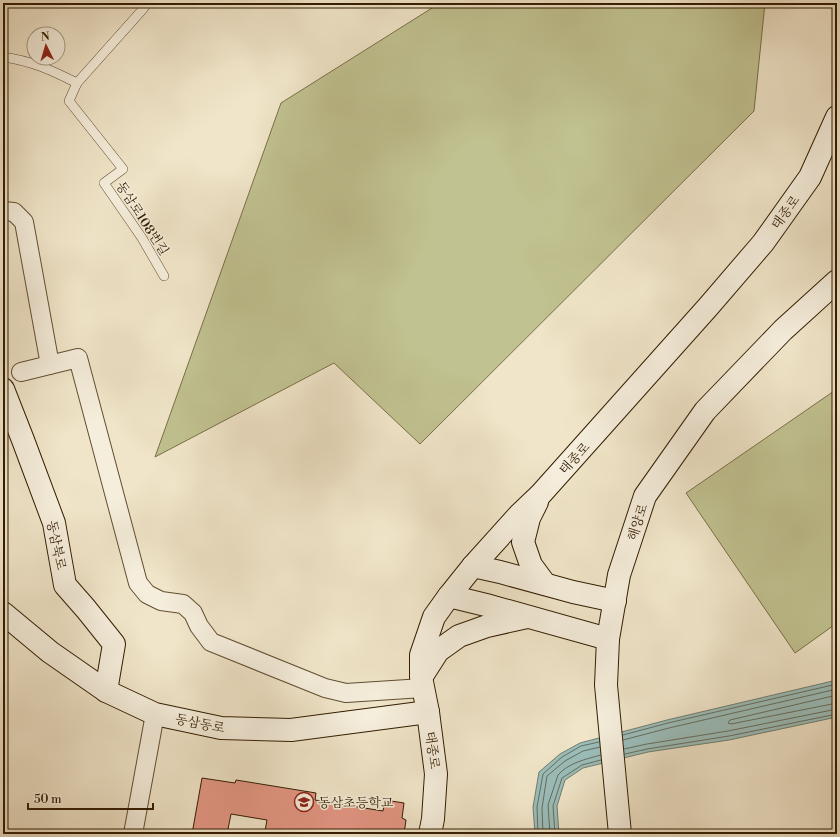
<svg xmlns="http://www.w3.org/2000/svg" width="840" height="837" viewBox="0 0 840 837" font-family="'Libre Bodoni','Noto Serif KR',serif">
	<style>
		.green { fill: #c1c291; stroke: #7a6f48 }
		.water { fill: #9bbebb; stroke: #717d70 }
		.lines { fill: none; stroke-linecap: round; stroke-linejoin: round }
		.shore { stroke: #676d5e; stroke-width: 1 }
		.building { fill: #e49785; stroke: #331c00 }
		.lane-casing { stroke: #624e32; stroke-width: 10 }
		.street-casing { stroke: #624e32; stroke-width: 20 }
		.secondary-casing { stroke: #331c00; stroke-width: 24 }
		.lane { stroke: #f5eedc; stroke-width: 9 }
		.street { stroke: #f5eedc; stroke-width: 18 }
		.secondary { stroke: #f5eedc; stroke-width: 22 }
		.labels { text-anchor: middle; stroke-width: 3; stroke-linejoin: round; paint-order: stroke }
		.street-label { font-size: 13px; fill: #331c00; stroke: #f5eedc }
		.poi-label { font-size: 13px; fill: #331c00; stroke: #f5eedc; text-anchor: start }
	</style>
	<rect width="100%" height="100%" fill="#f0e5c9"/>
	<filter id="stains"><feTurbulence type="fractalNoise" baseFrequency=".005" numOctaves="4"/><feColorMatrix values="0 0 0 0 .2 0 0 0 0 .09 0 0 0 0 .02 0 0 0 .5 -.17"/></filter>
	<radialGradient id="worn" r=".72"><stop offset=".6" stop-color="#630" stop-opacity="0"/><stop offset="1" stop-color="#630" stop-opacity=".3"/></radialGradient>
	<g class="green">
		<path d="M440 3H765L754 111 420 444 334 363 155 457 281 103Z"/>
		<path d="M837 389V623L795 653 686 493Z"/>
	</g>
	<path class="water" d="M837 680V717L729 740 648 752 583 768 565 780 557 806 559 834H535L533 807 539 772 560 754 580 743 667 720Z"/>
	<g class="lines">
		<g class="shore">
			<path d="M837 695 730 720 728 723 731 724 837 703"/>
			<path d="M623 735 668 723 837 684"/>
			<path d="M623 740 669 728 837 689"/>
			<path d="M624 749 647 744 728 731 837 709"/>
			<path d="M625 754 647 749 729 736 837 714"/>
			<path d="M538 834 537 807 543 774 562 757 581 746 599 742"/>
			<path d="M543 834 542 808 547 776 565 761 583 751 600 747"/>
			<path d="M550 834 548 805 558 775C568 763 586 759 601 755"/>
			<path d="M555 834 553 806 562 778 582 765 601 760"/>
		</g>
	</g>
	<path class="building" d="M202 778 235 783 236 780 316 793 315 800 383 811 385 800 404 803 402 818 406 820 404 834H282L265 831 267 820 231 814 227 834H192Z"/>
	<g class="lines">
		<g class="lane-casing">
			<g id="lane">
				<path d="M3 57C32 61 51 70 77 83L69 101 123 169 104 183 142 238 164 276"/>
				<path d="M77 83 143 9 147 3"/>
			</g>
		</g>
		<g class="street-casing">
			<g id="street">
				<path d="M3 211 14 212 24 222 50 365"/>
				<path d="M21 372 78 358 138 583 147 594 161 601 183 604 193 613 199 626 211 642 325 688 346 693 423 688"/>
				<path d="M133 834 155 714"/>
			</g>
		</g>
		<g class="secondary-casing">
			<g id="secondary">
				<path d="M3 389 23 440 54 523 65 585 86 609 114 644 106 691"/>
				<path d="M537 502 529 518 523 542 531 565 545 584"/>
				<path d="M473 566 500 572 573 592 615 601"/>
				<path d="M449 596 490 606 608 639"/>
				<path d="M3 613 50 652 106 691 155 714 221 728 291 730 428 712"/>
				<path d="M422 676 438 651 459 636 487 626 527 617"/>
				<path d="M430 834 433 819 436 774 428 712 421 677V655L434 617 449 596 473 566 519 515 540 495 708 307 763 243 810 177 837 117"/>
				<path d="M620 834 606 685 608 639 619 575 645 496 705 411 783 330 837 281"/>
			</g>
		</g>
		<use href="#lane" class="lane"/>
		<use href="#street" class="street"/>
		<use href="#secondary" class="secondary"/>
	</g>
	<defs>
		<g id="school-ring" transform="scale(1)"><circle r="9.5" fill="#f5eedc" stroke="#8f2418" stroke-width="1.5"/><path d="M0-5L7-2L0 1L-7-2ZM-4 1L0 2.5L4 1V4Q0 6-4 4Z" fill="#8f2418"/></g>
	</defs>
	<g fill-rule="evenodd">
		<use href="#school-ring" x="304" y="802"/>
	</g>
	<g class="labels">
		<g class="street-label">
			<text transform="translate(785 212) rotate(-54)" y="5">태종로</text>
			<text transform="translate(143 218) rotate(57)" y="5">동삼로108번길</text>
			<text transform="translate(574 458) rotate(-48)" y="5">태종로</text>
			<text transform="translate(637 522) rotate(-72)" y="5">해양로</text>
			<text transform="translate(57 545) rotate(78)" y="5">동삼북로</text>
			<text transform="translate(200 723) rotate(11)" y="5">동삼동로</text>
			<text transform="translate(433 750) rotate(82)" y="5">태종로</text>
		</g>
		<g class="poi-label">
			<text x="318" y="807">동삼초등학교</text>
		</g>
	</g>
	<rect width="840" height="837" fill="none" stroke="#f0e5c9" stroke-width="16"/>
	<rect x="4" y="4" width="832" height="829" fill="none" stroke="#331c00" stroke-width="2"/>
	<rect x="8" y="8" width="824" height="821" fill="none" stroke="#331c00"/>
	<g transform="translate(46 46) rotate(355)"><circle r="19" fill="#f5eedc" stroke="#a79a84"/>
	<path d="M0-3L7 15L0 10L-7 15Z" fill="#8f2418"/>
	<text y="-6" font-size="11" font-weight="bold" text-anchor="middle" fill="#331c00">N</text>
	</g>
	<path d="M28 803v6h125v-6" fill="none" stroke="#331c00" stroke-width="2"/>
	<text x="34" y="803" font-size="12" fill="#331c00" stroke="#f5eedc" stroke-width="3" paint-order="stroke">50 m</text>
	<rect width="100%" height="100%" filter="url(#stains)"/>
	<rect width="100%" height="100%" fill="url(#worn)"/>
</svg>
